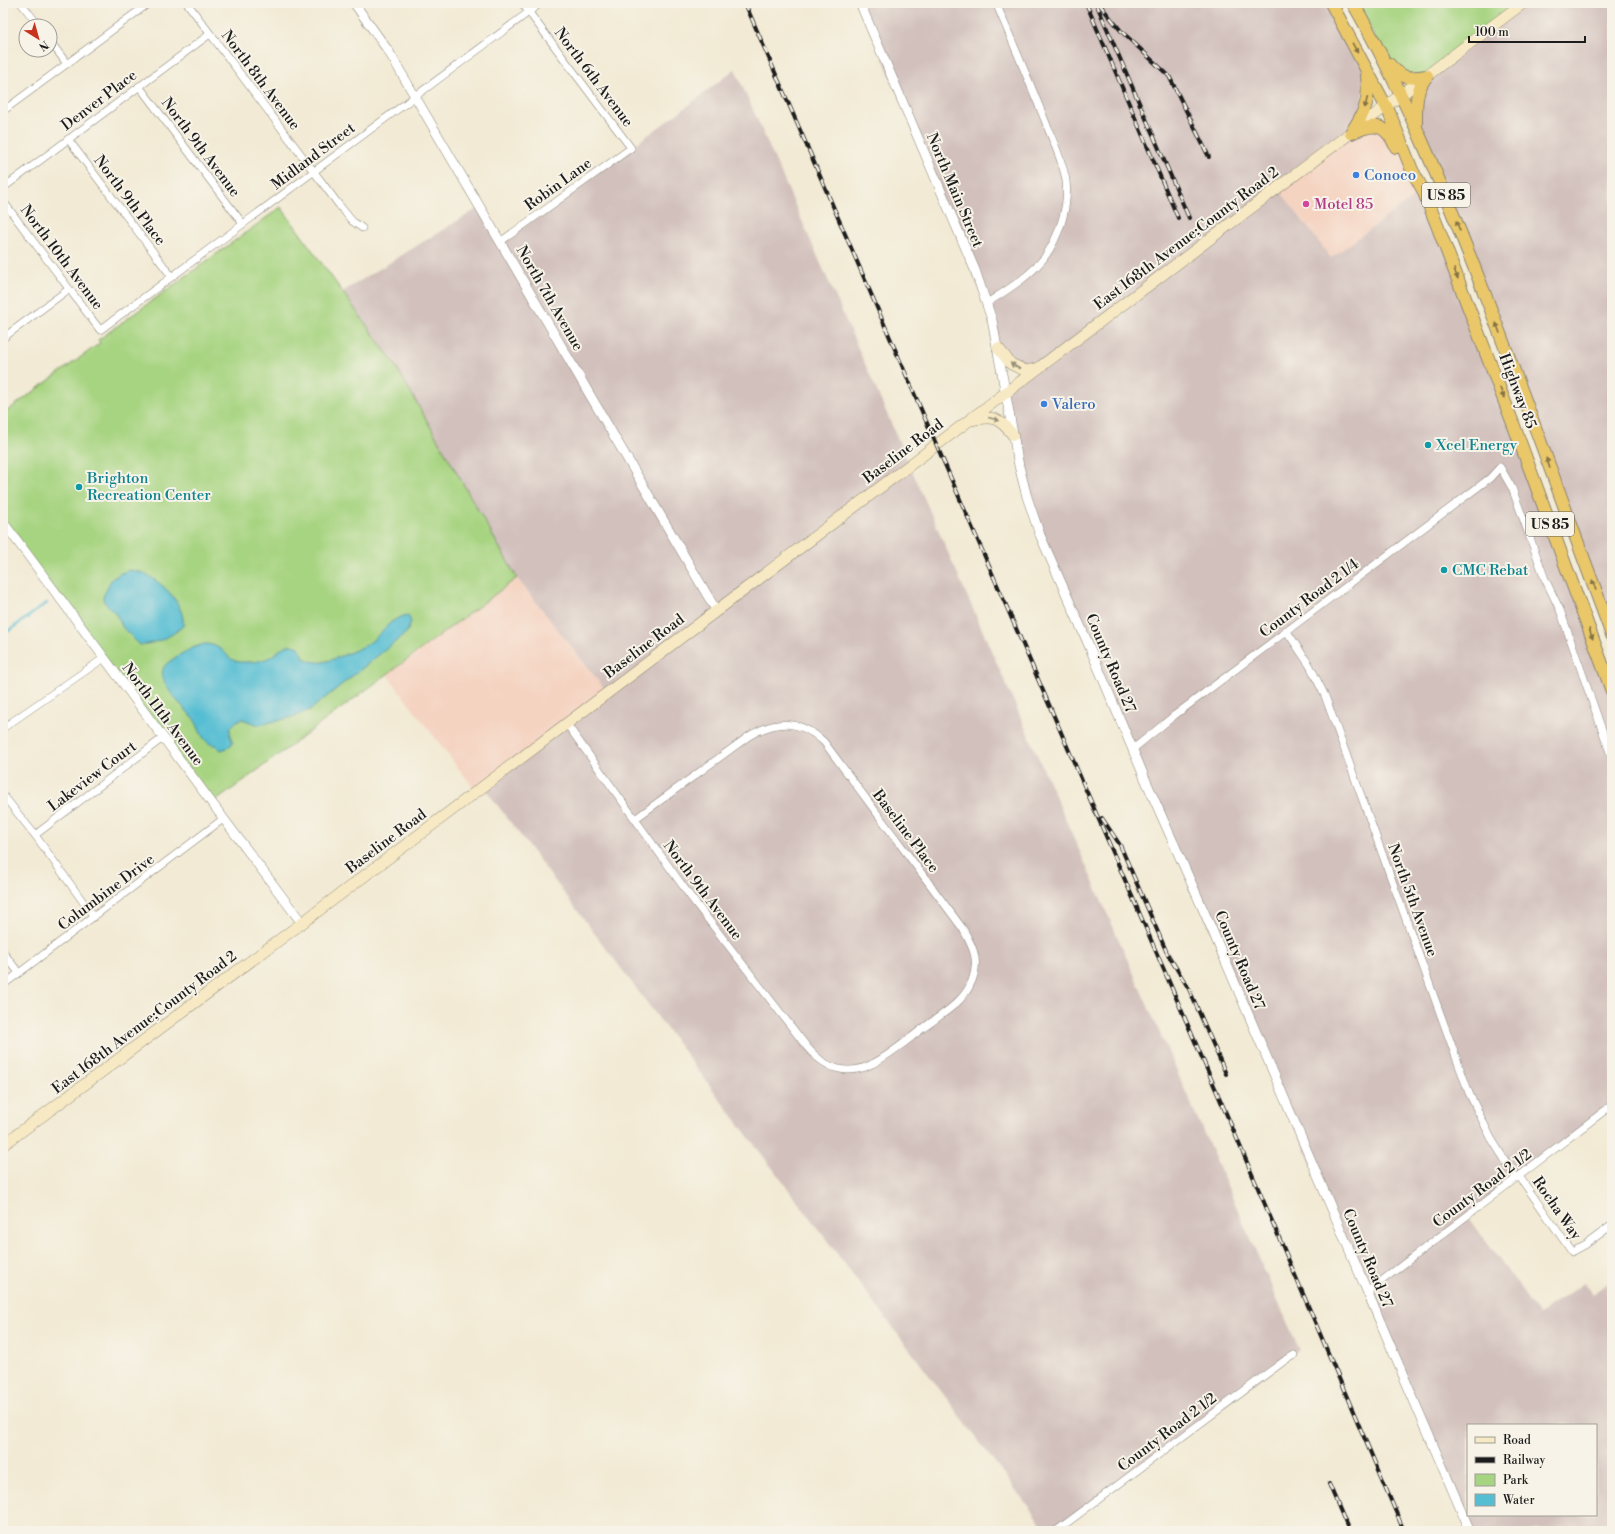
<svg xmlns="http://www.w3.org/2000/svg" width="1615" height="1534" viewBox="0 0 1615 1534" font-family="'Libre Bodoni',serif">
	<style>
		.built { fill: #f5d3c1 }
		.industrial { fill: #d1c0bc; fill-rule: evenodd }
		.green { fill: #a7d481; stroke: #62784e }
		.water { fill: #56bed3; stroke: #396d78 }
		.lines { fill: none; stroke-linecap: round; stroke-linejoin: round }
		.stream { stroke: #56bed3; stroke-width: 2.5 }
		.minor-casing { stroke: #878378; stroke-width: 8 }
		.tertiary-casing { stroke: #878378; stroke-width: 10 }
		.secondary-casing { stroke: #878378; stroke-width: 12 }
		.trunk-casing { stroke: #878378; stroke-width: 14 }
		.minor { stroke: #fff; stroke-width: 7 }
		.tertiary { stroke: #fff; stroke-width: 9 }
		.secondary { stroke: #f7e9c3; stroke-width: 11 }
		.trunk { stroke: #eac769; stroke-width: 12 }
		.rail-casing { stroke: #1c1c1c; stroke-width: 4 }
		.rail { stroke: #f7f3e8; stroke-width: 2.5; stroke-dasharray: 8; stroke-linecap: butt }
		.oneway { fill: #837242 }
		.oneway2 { fill: #948d78 }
		.shop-dot { fill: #3f7fe0; stroke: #f7f3e8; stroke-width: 1.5 }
		.hotel-dot { fill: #d1479c; stroke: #f7f3e8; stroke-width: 1.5 }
		.culture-dot { fill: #0f9aa8; stroke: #f7f3e8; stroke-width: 1.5 }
		.labels { text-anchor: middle; stroke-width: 4; stroke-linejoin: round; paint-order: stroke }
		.shield { fill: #f7f3e8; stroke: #5e5c59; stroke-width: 1 }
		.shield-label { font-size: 14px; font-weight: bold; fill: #1c1c1c }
		.street-label { font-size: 15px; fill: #1c1c1c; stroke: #f7f3e8 }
		.shop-label { font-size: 15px; fill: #366cbe; stroke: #f7f3e8; text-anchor: start }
		.hotel-label { font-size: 15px; fill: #b23c85; stroke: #f7f3e8; text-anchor: start }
		.culture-label { font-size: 15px; fill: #0d838f; stroke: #f7f3e8; text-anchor: start }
	</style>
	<rect width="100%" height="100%" fill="#f7f3e8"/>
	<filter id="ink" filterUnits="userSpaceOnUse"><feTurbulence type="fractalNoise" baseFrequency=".025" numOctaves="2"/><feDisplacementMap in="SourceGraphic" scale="8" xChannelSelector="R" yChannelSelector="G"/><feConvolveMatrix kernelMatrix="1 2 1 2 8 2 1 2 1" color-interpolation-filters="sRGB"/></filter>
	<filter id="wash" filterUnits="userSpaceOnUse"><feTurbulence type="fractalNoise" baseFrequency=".012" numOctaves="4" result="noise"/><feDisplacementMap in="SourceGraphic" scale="16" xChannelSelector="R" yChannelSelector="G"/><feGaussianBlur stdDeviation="0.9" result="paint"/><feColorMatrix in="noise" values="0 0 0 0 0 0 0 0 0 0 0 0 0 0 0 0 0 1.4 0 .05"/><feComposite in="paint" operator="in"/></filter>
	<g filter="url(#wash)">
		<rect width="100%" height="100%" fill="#f2ead4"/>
		<g class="built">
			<path d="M1387 130 1423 190 1331 258 1278 188 1351 133Z"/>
			<path d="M517 578 607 692 476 791 387 675Z"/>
		</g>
		<g class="industrial">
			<path d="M860 3H1331L1367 69 1360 119 1278 188 1331 258 1423 190 1612 691V1105L1467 1215 1539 1315 1584 1283 1593 1294 1612 1279V1531H1470L1040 535 1005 393 1026 371 998 348 992 320ZM1468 1425H1596V1515H1468Z"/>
			<path d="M1523 3H1612V635L1433 165 1416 108 1420 88Z"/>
			<path d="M735 69 1299 1349 1056 1531H1047L483 786 607 692 517 578 394 363 342 292 480 207 501 243 685 108Z"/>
		</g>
		<g class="green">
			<path d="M1353 3H1523L1427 76 1398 73Z"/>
			<path d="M281 207 394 363 517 578 212 804 3 522V414L100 343 98 340Z"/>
		</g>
		<g class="water">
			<path d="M129 570C134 571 140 571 145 574 162 582 186 605 183 626 171 637 157 643 140 645L123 628 116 614 104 602 103 597 111 580 119 574Z"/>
			<path d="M408 615 411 622 407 632 400 638 310 710 293 717 259 725 242 719 237 721 230 728V735L233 743 227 748 221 750 215 745C201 744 200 726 193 718 185 708 155 682 164 667 168 660 197 644 206 644 208 644 213 645 215 646 228 651 228 664 246 662 255 662 262 661 270 657 282 650 284 641 299 647L305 659C311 661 316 663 323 662 331 661 359 649 366 645 383 635 386 619 408 615Z"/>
		</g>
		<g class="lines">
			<path class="stream" d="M3 635 47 603"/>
		</g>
	</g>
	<g filter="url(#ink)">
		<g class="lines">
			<g class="minor-casing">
				<g id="minor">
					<path d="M21 3 39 26"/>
					<path d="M187 3 339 205 352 221 362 228"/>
					<path d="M50 41 67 64"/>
					<path d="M139 86 243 224"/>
					<path d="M3 111 149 3"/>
					<path d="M68 139 172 277"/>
					<path d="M3 188 210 34"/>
					<path d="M3 201 100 330 541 3"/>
					<path d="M500 242 631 148 522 3"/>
					<path d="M987 303C1007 290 1029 277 1044 258 1059 237 1069 207 1066 181 1063 161 1053 142 1046 123 1030 83 1013 43 996 3"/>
					<path d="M3 338 69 289"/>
					<path d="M1286 630 1310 666 1325 696 1469 1093 1491 1138 1516 1178"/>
					<path d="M566 723 690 896 807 1047C818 1060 831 1070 848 1070 856 1070 865 1068 872 1064 890 1055 906 1041 922 1029 936 1018 956 1007 966 992 969 989 970 984 972 981 980 960 973 947 963 929L824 742C800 719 776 720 749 736L635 819"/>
					<path d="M3 728 104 658"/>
					<path d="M1133 749 1175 715 1490 478 1500 467 1512 488 1545 579 1560 610 1612 758"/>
					<path d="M3 795 35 835 94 917"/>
					<path d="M35 835 164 737"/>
					<path d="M3 952 19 973"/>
					<path d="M3 985 223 819"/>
					<path d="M1519 1176 1572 1252 1585 1245 1612 1225"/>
					<path d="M1367 1292 1612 1105"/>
					<path d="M1056 1531 1284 1361 1294 1355"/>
					<path d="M1611 1531 1612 1530"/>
				</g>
			</g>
			<g class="tertiary-casing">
				<g id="tertiary">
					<path d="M354 3 389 52 716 610"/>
					<path d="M860 3 975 270 992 320 1019 466 1027 497 1040 535 1087 641 1146 781 1210 925 1470 1531"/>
					<path d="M3 522C103 655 201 790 302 923"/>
				</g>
			</g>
			<g class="secondary-casing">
				<g id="secondary">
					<path d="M998 348 1011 364 1026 371 1036 369"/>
					<path d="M972 420C994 415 999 418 1013 435"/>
					<path d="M3 1145 302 923 1523 3"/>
				</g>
			</g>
			<g class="trunk-casing">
				<g id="trunk">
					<path d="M1331 3 1389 112 1412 170 1423 190 1437 225 1514 426 1612 691"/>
					<path d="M1353 3C1409 101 1450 205 1491 310 1532 418 1572 526 1612 635"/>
					<path d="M1389 64C1402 79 1409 79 1427 76"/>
					<path d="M1416 124C1416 106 1415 90 1427 76"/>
					<path d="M1351 133C1374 123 1385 122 1396 147"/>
					<path d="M1351 133C1365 112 1370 101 1367 76"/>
				</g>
			</g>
			<use href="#minor" class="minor"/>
			<use href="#tertiary" class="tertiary"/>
			<use href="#secondary" class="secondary"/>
			<use href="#trunk" class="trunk"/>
			<g class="rail-casing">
				<g id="rail">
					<path d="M745 3 1229 1120 1404 1531"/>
					<path d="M1086 3 1178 218"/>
					<path d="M1096 3 1189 218"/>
					<path d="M1100 5 1122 32 1169 76 1209 157"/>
					<path d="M1102 818 1120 845 1167 953 1189 989 1226 1074"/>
					<path d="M1329 1484 1349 1531"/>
				</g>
			</g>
			<use href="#rail" class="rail"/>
		</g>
		<defs><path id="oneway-solid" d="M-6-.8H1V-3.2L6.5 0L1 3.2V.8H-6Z"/></defs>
		<g class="oneway">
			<use href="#oneway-solid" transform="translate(1355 48) rotate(61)"/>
			<use href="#oneway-solid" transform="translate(1366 103) rotate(104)"/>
			<use href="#oneway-solid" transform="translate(1458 226) rotate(-112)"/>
			<use href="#oneway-solid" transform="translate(1456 274) rotate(69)"/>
			<use href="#oneway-solid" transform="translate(1498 328) rotate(-111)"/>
			<use href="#oneway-solid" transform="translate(1502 393) rotate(69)"/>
			<use href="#oneway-solid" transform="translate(1548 463) rotate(-110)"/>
			<use href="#oneway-solid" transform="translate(1594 585) rotate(-110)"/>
			<use href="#oneway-solid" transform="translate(1591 634) rotate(70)"/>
		</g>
		<g class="oneway2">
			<use href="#oneway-solid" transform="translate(1015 366) rotate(-148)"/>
			<use href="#oneway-solid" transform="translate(994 419) rotate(15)"/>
		</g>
	</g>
	<g class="shop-dot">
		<circle cx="1356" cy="175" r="4"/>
		<circle cx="1044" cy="404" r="4"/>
	</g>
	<circle class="hotel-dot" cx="1306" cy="204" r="4"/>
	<g class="culture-dot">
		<circle cx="1428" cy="445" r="4"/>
		<circle cx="79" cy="487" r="4"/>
		<circle cx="1444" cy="570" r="4"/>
	</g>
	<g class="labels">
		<g class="shield">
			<rect x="1422" y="183" width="48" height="24" rx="3"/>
			<rect x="1526" y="512" width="48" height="24" rx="3"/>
		</g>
		<g class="shield-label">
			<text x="1446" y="200">US 85</text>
			<text x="1550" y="529">US 85</text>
		</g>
		<g class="street-label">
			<text transform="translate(594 77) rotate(53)" y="5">North 6th Avenue</text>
			<text transform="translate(261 80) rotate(53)" y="5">North 8th Avenue</text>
			<text transform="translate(99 100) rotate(-37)" y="5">Denver Place</text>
			<text transform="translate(201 147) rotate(53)" y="5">North 9th Avenue</text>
			<text transform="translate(313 156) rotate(-37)" y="5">Midland Street</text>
			<text transform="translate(558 184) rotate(-36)" y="5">Robin Lane</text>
			<text transform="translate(955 190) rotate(67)" y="5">North Main Street</text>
			<text transform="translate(130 200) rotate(53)" y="5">North 9th Place</text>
			<text transform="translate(1186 238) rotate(-37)" y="5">East 168th Avenue;County Road 2</text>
			<text transform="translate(62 257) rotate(53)" y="5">North 10th Avenue</text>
			<text transform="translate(550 298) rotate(60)" y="5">North 7th Avenue</text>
			<text transform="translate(1518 391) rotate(69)" y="5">Highway 85</text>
			<text transform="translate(903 451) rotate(-37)" y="5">Baseline Road</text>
			<text transform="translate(1309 598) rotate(-37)" y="5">County Road 2 1/4</text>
			<text transform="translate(644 646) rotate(-37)" y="5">Baseline Road</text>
			<text transform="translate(1111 663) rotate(67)" y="5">County Road 27</text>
			<text transform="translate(163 714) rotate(53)" y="5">North 11th Avenue</text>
			<text transform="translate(92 776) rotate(-37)" y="5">Lakeview Court</text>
			<text transform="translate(906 831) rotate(53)" y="5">Baseline Place</text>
			<text transform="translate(386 841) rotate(-37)" y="5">Baseline Road</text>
			<text transform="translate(703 890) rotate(53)" y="5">North 9th Avenue</text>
			<text transform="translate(106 892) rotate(-37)" y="5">Columbine Drive</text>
			<text transform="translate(1413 900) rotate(70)" y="5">North 5th Avenue</text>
			<text transform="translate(1240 960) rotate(67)" y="5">County Road 27</text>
			<text transform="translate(144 1022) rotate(-37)" y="5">East 168th Avenue;County Road 2</text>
			<text transform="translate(1482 1188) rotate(-37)" y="5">County Road 2 1/2</text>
			<text transform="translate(1557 1208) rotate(55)" y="5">Rocha Way</text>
			<text transform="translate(1368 1258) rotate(67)" y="5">County Road 27</text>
			<text transform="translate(1167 1432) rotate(-37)" y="5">County Road 2 1/2</text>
		</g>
		<g class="shop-label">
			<text x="1364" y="180">Conoco</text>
			<text x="1052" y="409">Valero</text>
		</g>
		<g class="hotel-label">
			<text x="1314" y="209">Motel 85</text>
		</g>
		<g class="culture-label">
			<text x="1436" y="450">Xcel Energy</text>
			<text x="87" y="483">Brighton<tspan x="87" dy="17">Recreation Center</tspan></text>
			<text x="1452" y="575">CMC Rebat</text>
		</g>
	</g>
	<rect width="1615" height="1534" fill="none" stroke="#f7f3e8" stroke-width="16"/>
	<rect x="1467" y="1424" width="130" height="92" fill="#f7f3e8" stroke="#9f9d96"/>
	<rect x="1475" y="1437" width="20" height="6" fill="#f7e9c3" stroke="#9f9d96"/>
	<text x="1503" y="1444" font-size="12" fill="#1c1c1c">Road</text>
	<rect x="1475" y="1457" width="20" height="6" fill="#1c1c1c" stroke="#9f9d96"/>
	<text x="1503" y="1464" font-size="12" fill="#1c1c1c">Railway</text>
	<rect x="1475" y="1474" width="20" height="12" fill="#a7d481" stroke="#9f9d96"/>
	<text x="1503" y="1484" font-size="12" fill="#1c1c1c">Park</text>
	<rect x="1475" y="1494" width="20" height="12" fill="#56bed3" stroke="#9f9d96"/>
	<text x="1503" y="1504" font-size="12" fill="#1c1c1c">Water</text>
	<g transform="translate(38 38) rotate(143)"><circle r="19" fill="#f7f3e8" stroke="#9f9d96"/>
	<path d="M0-3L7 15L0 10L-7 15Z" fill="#c8321e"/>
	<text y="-6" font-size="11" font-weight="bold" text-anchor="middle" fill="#1c1c1c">N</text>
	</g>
	<path d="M1469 36v6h116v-6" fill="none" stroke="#1c1c1c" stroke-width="2"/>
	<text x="1475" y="36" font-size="12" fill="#1c1c1c" stroke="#f7f3e8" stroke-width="3" paint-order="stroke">100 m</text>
</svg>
